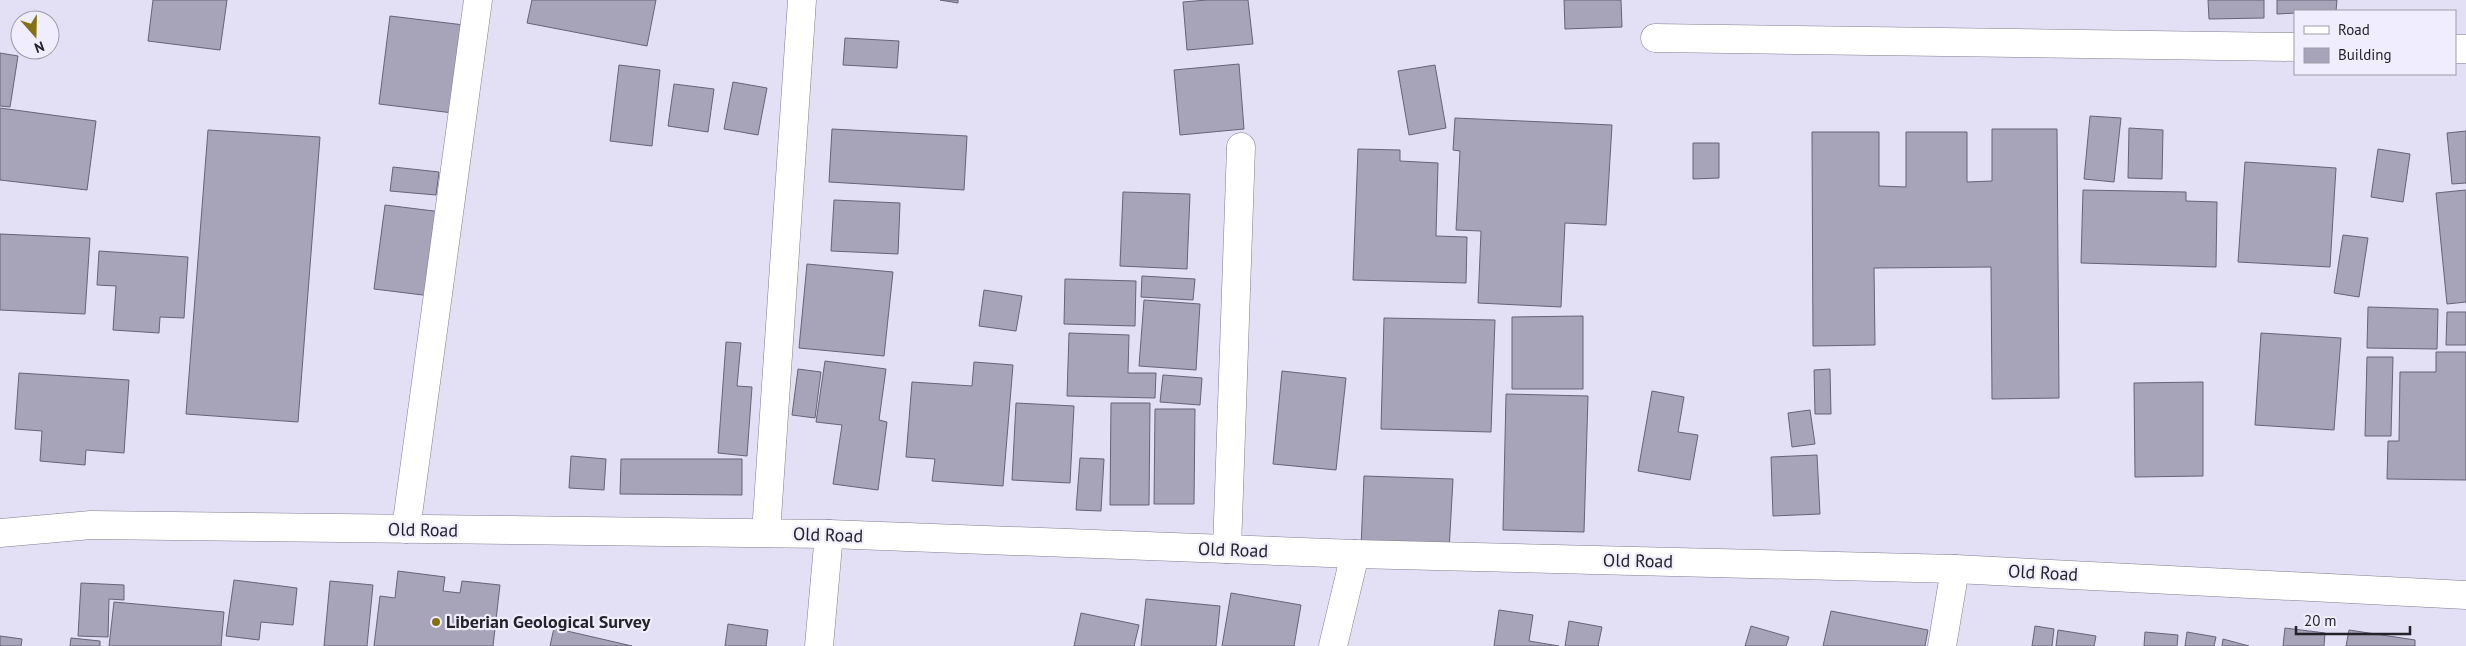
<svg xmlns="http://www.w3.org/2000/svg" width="2466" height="646" viewBox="0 0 2466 646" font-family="'PT Sans',sans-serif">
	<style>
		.building { fill: #a7a3b8; stroke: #676376 }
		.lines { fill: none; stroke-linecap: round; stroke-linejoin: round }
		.minor-casing { stroke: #817e91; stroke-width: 29 }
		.minor { stroke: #fff; stroke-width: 28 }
		.poi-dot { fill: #847111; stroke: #f0edfe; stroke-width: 2 }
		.labels { text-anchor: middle; stroke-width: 4.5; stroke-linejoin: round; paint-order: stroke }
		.street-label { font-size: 18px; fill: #24232a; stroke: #f0edfe }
		.poi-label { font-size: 18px; font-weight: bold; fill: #24232a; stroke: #f0edfe; text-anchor: start }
	</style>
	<rect width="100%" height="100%" fill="#e3dff4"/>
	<g class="building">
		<path d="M153 0H227L220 50 148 41Z"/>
		<path d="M532 0H656L647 46 527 23Z"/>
		<path d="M940 0H958V3Z"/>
		<path d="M1207 0H1248L1253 44 1187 50 1183 2Z"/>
		<path d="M1564 0H1621L1622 27 1565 29Z"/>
		<path d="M2208 0H2264V18L2209 19Z"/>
		<path d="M2277 0H2337L2336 11 2277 14Z"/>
		<path d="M390 16 464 25 453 113 379 104Z"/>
		<path d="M845 38 899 41 897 68 843 65Z"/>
		<path d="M0 53 18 56 10 107 0 106Z"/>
		<path d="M1239 64 1244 129 1180 135 1174 70Z"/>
		<path d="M619 65 660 70 652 146 610 141Z"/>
		<path d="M1435 65 1446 128 1409 135 1398 71Z"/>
		<path d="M733 82 767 88 758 135 724 129Z"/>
		<path d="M674 84 714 89 708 132 668 126Z"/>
		<path d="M0 108 96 121 87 190 0 180Z"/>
		<path d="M2090 116 2121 118 2114 182 2084 179Z"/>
		<path d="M1455 118 1612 125 1606 225 1565 223 1561 307 1478 303 1481 231 1456 230 1460 151 1453 150Z"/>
		<path d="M2129 128 2163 130 2162 179 2128 178Z"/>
		<path d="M832 129 967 136 964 190 829 182Z"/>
		<path d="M1992 129H2057L2059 398 1992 399 1991 267 1874 268 1875 345 1813 346 1812 132H1879V186L1906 187V132H1967V182L1992 181Z"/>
		<path d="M208 130 320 137 298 422 186 414Z"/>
		<path d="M2466 131V183L2452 184 2447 133Z"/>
		<path d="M1693 143H1719V178L1693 179Z"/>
		<path d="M1358 149 1400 150V161L1438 163 1436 236 1467 237 1466 283 1353 280Z"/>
		<path d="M2378 149 2410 154 2403 202 2371 197Z"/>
		<path d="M2245 162 2336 168 2330 267 2238 262Z"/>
		<path d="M393 167 439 172 436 195 390 191Z"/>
		<path d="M2083 190 2186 192V201L2217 202 2216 267 2081 263Z"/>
		<path d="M2466 190V302L2447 304 2436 193Z"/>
		<path d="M1123 192 1190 194 1187 269 1120 266Z"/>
		<path d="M834 200 900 203 898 254 831 251Z"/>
		<path d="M385 205 442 212 431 296 374 289Z"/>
		<path d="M0 234 90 238 85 314 0 310Z"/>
		<path d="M2343 235 2368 238 2359 297 2334 293Z"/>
		<path d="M99 251 188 257 184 318 160 317 159 333 113 330 116 286 97 285Z"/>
		<path d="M807 264 893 272 884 356 799 348Z"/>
		<path d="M1142 276 1195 279 1193 300 1141 297Z"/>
		<path d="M1065 279 1136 281 1135 326 1064 324Z"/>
		<path d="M984 290 1022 296 1016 331 979 326Z"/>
		<path d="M1144 300 1200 304 1196 370 1139 366Z"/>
		<path d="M2368 307 2438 309 2437 349 2367 348Z"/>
		<path d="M2447 312H2466V345H2446Z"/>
		<path d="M1583 316V389H1512V317Z"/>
		<path d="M1384 318 1495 320 1491 432 1381 429Z"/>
		<path d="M1069 333 1129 335 1128 373H1156L1155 398 1067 396Z"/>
		<path d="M2261 333 2341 338 2334 430 2255 425Z"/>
		<path d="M726 342 741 343 737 386 752 387 747 456 718 453Z"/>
		<path d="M2436 352H2466V480L2387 479 2388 441H2399L2400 372H2436Z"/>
		<path d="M2367 357H2393L2391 436H2365Z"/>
		<path d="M825 361 886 369 879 420 887 422 878 490 833 484 842 425 816 422Z"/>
		<path d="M974 362 1013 365 1003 486 932 481 935 459 906 457 912 382 972 386Z"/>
		<path d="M798 369 821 372 815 418 792 415Z"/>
		<path d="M1830 369 1831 414H1815L1814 370Z"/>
		<path d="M1282 371 1346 378 1336 470 1273 464Z"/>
		<path d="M19 373 129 380 124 453 86 450 85 465 40 461 42 431 15 429Z"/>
		<path d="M1163 375 1202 378 1200 405 1160 402Z"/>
		<path d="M2203 382V476L2135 477 2134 383Z"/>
		<path d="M1652 391 1684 397 1678 432 1698 435 1690 480 1638 471Z"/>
		<path d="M1506 394 1588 396 1584 532 1503 530Z"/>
		<path d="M1016 403 1074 406 1070 483 1012 480Z"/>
		<path d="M1111 403H1150L1149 505H1110Z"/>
		<path d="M1155 409H1195L1194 504H1154Z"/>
		<path d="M1810 410 1815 444 1792 447 1788 413Z"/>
		<path d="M1817 455 1820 514 1773 516 1771 457Z"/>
		<path d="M571 456 606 459 604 490 569 488Z"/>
		<path d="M1080 458 1104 459 1101 511 1076 510Z"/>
		<path d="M621 459H742V495L620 494Z"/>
		<path d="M1364 476 1453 479 1449 551 1361 548Z"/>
		<path d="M398 571 445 577 443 591 460 593 462 581 500 585 493 646H374L380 596 395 598Z"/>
		<path d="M234 580 297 588 293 625 261 622 259 640 226 636Z"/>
		<path d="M330 581 373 585 367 646H324Z"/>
		<path d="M81 583 124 585V600L109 599 108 637 78 636Z"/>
		<path d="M1231 593 1301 605 1294 646H1222Z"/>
		<path d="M1146 599 1220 606 1216 646H1141Z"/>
		<path d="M114 602 224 612 221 646H109Z"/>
		<path d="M1499 610 1533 615 1529 641 1559 646H1494Z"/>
		<path d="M1831 611 1928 630 1925 646H1823Z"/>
		<path d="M1081 613 1139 625 1134 646H1074Z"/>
		<path d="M1569 621 1602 627 1598 646H1565Z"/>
		<path d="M728 624 768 630 766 646H725Z"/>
		<path d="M1751 626 1789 637 1786 646H1745Z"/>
		<path d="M2035 626 2054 629 2052 646H2032Z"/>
		<path d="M554 628 632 646H550Z"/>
		<path d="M2285 628 2325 633 2324 646H2283Z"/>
		<path d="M2058 630 2096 636 2094 646H2056Z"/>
		<path d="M2349 630 2415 640V646H2346Z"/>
		<path d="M2145 632 2178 635 2177 646H2144Z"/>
		<path d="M2187 632 2216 637 2214 646H2185Z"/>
		<path d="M0 636 22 639 21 646H0Z"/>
		<path d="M71 638 100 641V646H70Z"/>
		<path d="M2223 639 2249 646H2222Z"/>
	</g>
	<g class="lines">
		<g class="minor-casing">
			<g id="minor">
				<path d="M1655 38 2295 47"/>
				<path d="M2455 49H2466"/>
				<path d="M406 529 478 0"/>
				<path d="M0 533 91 525 829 534 1355 554 1955 569 2466 595"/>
				<path d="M766 533 802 0"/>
				<path d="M1227 549 1241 147"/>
				<path d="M819 646 829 534"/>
				<path d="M1333 646 1355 554"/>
				<path d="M1942 646 1955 569"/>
			</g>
		</g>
		<use href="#minor" class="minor"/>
	</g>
	<circle class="poi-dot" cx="436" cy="622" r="5"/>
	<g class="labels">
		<g class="street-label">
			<text transform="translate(423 530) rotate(1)" y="6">Old Road</text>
			<text transform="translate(828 535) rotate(2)" y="6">Old Road</text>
			<text transform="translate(1233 550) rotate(2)" y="6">Old Road</text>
			<text transform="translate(1638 561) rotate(1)" y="6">Old Road</text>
			<text transform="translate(2043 573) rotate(3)" y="6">Old Road</text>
		</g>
		<g class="poi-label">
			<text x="446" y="628">Liberian Geological Survey</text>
		</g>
	</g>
	<rect x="2294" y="10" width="162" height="65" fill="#f0edfe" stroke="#9e9ca9"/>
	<rect x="2304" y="26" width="25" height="8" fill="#ffffff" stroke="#9e9ca9"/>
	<text x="2338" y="35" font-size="15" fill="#24232a">Road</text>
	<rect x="2304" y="48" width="25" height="15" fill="#a7a3b8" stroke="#9e9ca9"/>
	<text x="2338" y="60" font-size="15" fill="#24232a">Building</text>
	<g transform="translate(35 35) rotate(160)"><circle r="24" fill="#f0edfe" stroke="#9e9ca9"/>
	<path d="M0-4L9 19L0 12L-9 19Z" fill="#847111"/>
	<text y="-8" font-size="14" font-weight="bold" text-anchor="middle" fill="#24232a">N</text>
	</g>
	<path d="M2296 626v8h114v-8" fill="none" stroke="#24232a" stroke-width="2.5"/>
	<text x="2304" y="626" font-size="15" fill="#24232a" stroke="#f0edfe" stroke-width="4" paint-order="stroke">20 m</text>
</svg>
